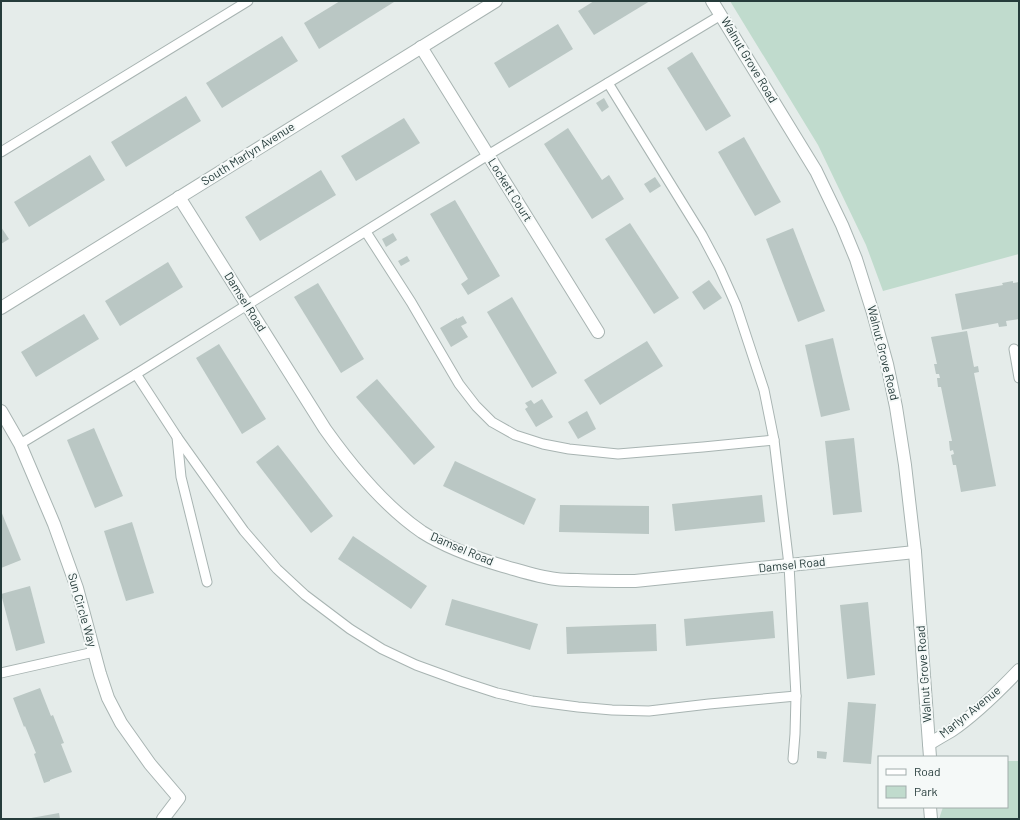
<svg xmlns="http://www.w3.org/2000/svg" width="1020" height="820" viewBox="0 0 1020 820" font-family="Barlow,sans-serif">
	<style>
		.green { fill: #c0dbcd }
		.building { fill: #bac7c4 }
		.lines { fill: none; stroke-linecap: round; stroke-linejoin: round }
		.service-casing { stroke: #a8b4b2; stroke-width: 11 }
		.minor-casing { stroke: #a8b4b2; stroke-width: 14 }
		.service { stroke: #fff; stroke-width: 9 }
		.minor { stroke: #fff; stroke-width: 12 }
		.labels { text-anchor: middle; stroke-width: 4; stroke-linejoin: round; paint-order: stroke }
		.street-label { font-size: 12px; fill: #263c3b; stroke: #f5f9f8 }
	</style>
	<rect width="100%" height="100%" fill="#e5ecea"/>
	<g class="green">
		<path d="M730 1H1019V254L883 291 866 245 818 145Z"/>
		<path d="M1007 761H1019V819H939L943 807H1007Z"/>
	</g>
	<g class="building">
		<path d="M340 1H393L394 2 319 49 304 23Z"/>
		<path d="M594 1H650L594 35 578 11Z"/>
		<path d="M558 24 573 49 509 88 494 63Z"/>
		<path d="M282 36 298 61 222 108 206 83Z"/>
		<path d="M692 52 731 116 706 131 667 68Z"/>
		<path d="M186 96 201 121 126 167 111 142Z"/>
		<path d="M604 98 609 107 602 112 596 103Z"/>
		<path d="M404 118 420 143 356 181 341 156Z"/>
		<path d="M568 128 602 180 609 175 624 199 592 219 544 144Z"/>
		<path d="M744 137 781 202 755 216 718 152Z"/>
		<path d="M90 155 105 180 29 227 14 202Z"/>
		<path d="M321 170 336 195 260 241 245 217Z"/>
		<path d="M655 177 661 186 650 193 644 184Z"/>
		<path d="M455 200 500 276 468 295 461 284 468 279 430 214Z"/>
		<path d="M630 223 679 298 654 314 605 239Z"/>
		<path d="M1 227 9 239 1 244Z"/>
		<path d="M793 228 825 311 798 322 766 239Z"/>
		<path d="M393 233 397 240 386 247 382 239Z"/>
		<path d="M407 256 410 261 401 266 398 261Z"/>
		<path d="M168 262 183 287 120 326 105 301Z"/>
		<path d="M709 280 722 298 704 310 692 292Z"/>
		<path d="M1013 281V283L1019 282V319L1006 321 1007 326 999 327 998 323 962 330 955 294 1003 285 1002 283Z"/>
		<path d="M318 283 364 359 341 373 294 297Z"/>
		<path d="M512 297 557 373 532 388 487 312Z"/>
		<path d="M84 314 99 339 36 377 21 352Z"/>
		<path d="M463 316 467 323 461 326 468 337 451 347 440 328 457 318V319Z"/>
		<path d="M967 331 974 367 978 366 979 372 974 373 996 486 961 492 956 465H953L951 455 954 454 953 450 950 451 949 441H952L941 387H938L937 378H940L939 374H936L934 364H937L931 337Z"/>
		<path d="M833 338 850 410 821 417 805 345Z"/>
		<path d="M647 341 663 366 600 405 584 380Z"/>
		<path d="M219 344 266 419 242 434 196 358Z"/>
		<path d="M377 379 435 447 414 465 356 397Z"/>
		<path d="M542 399 553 417 536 427 525 409 528 407 525 403 531 400 534 404Z"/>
		<path d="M587 411 596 429 578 439 568 422Z"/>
		<path d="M94 428 123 496 95 508 67 440Z"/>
		<path d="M854 438 862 512 833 515 825 441Z"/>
		<path d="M278 445 333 516 311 533 256 462Z"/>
		<path d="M455 461 536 499 524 525 443 486Z"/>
		<path d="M762 495 765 522 675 531 672 504Z"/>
		<path d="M560 505 649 506V534L559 532Z"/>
		<path d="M1 511 21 560 1 568Z"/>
		<path d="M132 522 154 593 126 601 104 531Z"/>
		<path d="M353 536 427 586 411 609 338 559Z"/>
		<path d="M30 586 45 643 16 651 1 594Z"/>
		<path d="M452 599 538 624 530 650 445 625Z"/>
		<path d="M868 602 875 675 847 679 840 605Z"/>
		<path d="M773 611 775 638 686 646 684 619Z"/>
		<path d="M656 624 657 651 567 654 566 627Z"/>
		<path d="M40 688 51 716 53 715 64 743 61 744 72 772 50 780V781L44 783 34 754 36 753 25 726 24 727 13 698Z"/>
		<path d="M848 702 876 704 871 764 843 762Z"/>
		<path d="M817 751 827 752 826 759 817 758Z"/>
		<path d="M59 813 60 819H31V818Z"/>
	</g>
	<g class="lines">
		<g class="service-casing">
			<g id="service">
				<path d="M608 83 702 235 720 269 736 305 764 390 774 440 789 565 792 621 796 696 795 734 793 759"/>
				<path d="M1 152 248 1"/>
				<path d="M366 232 411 302 459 384 476 406 492 422 515 435 543 444 569 449 618 454 703 447 774 440"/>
				<path d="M1014 349 1019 378"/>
				<path d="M136 374 177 437 181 477 207 582"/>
				<path d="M177 437 244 531 277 569 305 595 350 629 382 649 416 665 460 681 497 693 532 701 578 707 612 710 649 711 709 704 796 696"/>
				<path d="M20 444 136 374 488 155 721 15"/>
				<path d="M1 673 94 652"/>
			</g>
		</g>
		<g class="minor-casing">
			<g id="minor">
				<path d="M712 1 816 171 842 225 856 259 873 313 887 364 896 407 905 465 915 552 929 744 930 757"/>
				<path d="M421 47 598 332"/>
				<path d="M179 197 325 429C352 467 384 506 422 532 447 548 476 558 503 566 521 571 538 577 556 579 563 580 570 580 577 580 596 581 616 581 635 581L915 552"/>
				<path d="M1 308 496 1"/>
				<path d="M1 411 20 444 54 524 77 588 100 674 108 698 121 723 150 764 179 798 163 819"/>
				<path d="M929 744C937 739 944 735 951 731 976 714 998 692 1019 670"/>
				<path d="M930 807 931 819"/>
			</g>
		</g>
		<use href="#service" class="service"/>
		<use href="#minor" class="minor"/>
	</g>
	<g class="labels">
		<g class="street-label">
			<text transform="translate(749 60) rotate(59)" y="4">Walnut Grove Road</text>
			<text transform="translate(248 154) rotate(-32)" y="4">South Marlyn Avenue</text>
			<text transform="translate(510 190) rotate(58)" y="4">Lockett Court</text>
			<text transform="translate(245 302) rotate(58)" y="4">Damsel Road</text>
			<text transform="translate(883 353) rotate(76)" y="4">Walnut Grove Road</text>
			<text transform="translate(462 549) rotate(23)" y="4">Damsel Road</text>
			<text transform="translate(792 565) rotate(-6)" y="4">Damsel Road</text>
			<text transform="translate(82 610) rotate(74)" y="4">Sun Circle Way</text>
			<text transform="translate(924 674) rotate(-94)" y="4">Walnut Grove Road</text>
			<text transform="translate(970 712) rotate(-39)" y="4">Marlyn Avenue</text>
		</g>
	</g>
	<rect width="1020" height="820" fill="none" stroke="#263c3b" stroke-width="4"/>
	<rect x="878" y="756" width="130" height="52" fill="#f5f9f8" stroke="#a2adac"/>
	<rect x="886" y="769" width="20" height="6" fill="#ffffff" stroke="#a2adac"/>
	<text x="914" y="776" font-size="12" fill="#263c3b">Road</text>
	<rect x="886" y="786" width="20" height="12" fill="#c0dbcd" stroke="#a2adac"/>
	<text x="914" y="796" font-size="12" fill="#263c3b">Park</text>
</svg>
